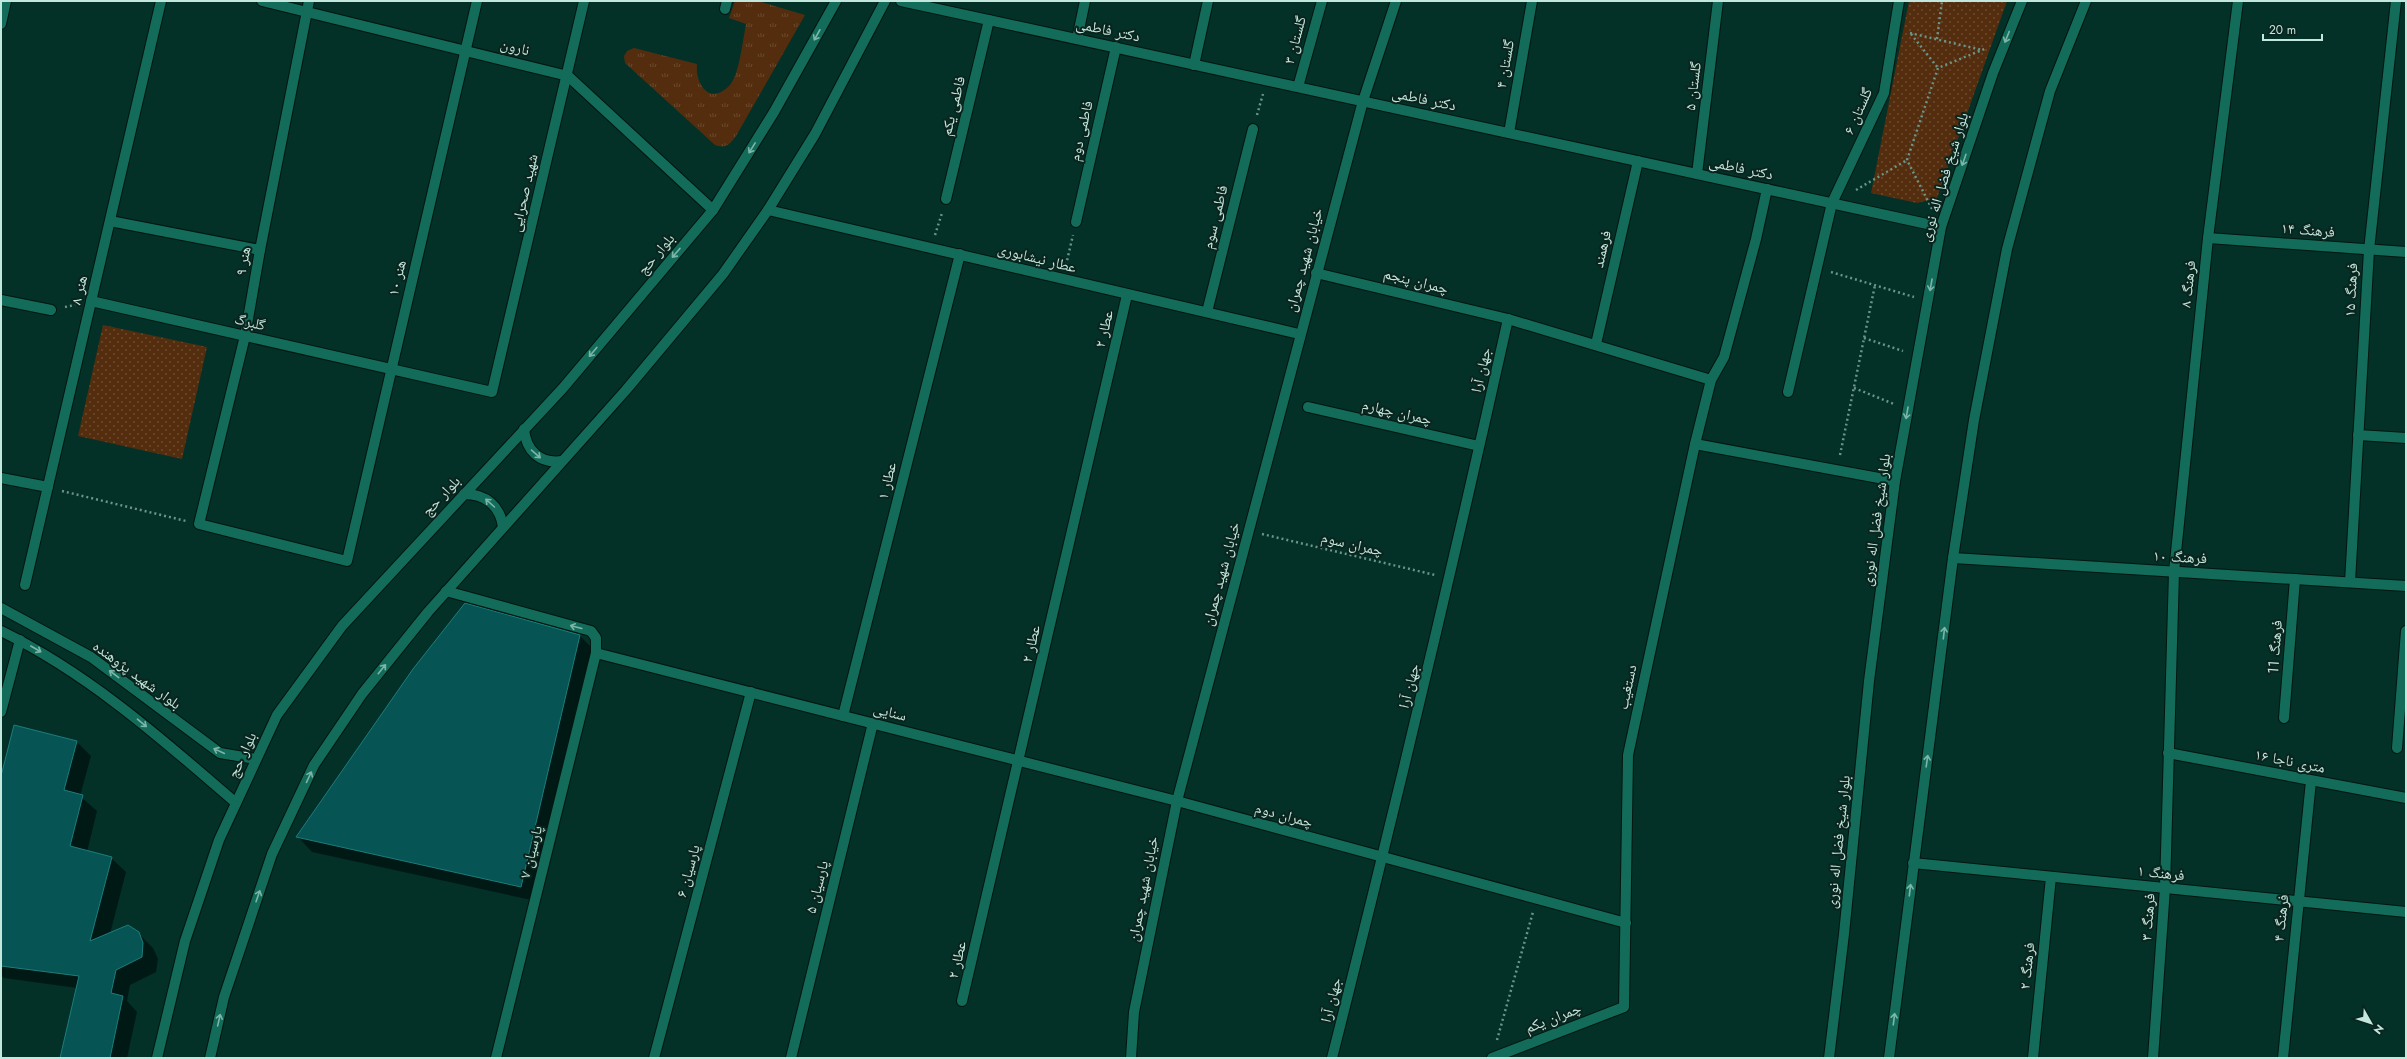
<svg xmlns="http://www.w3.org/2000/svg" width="2407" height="1059" viewBox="0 0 2407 1059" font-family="Jost,'Noto Naskh Arabic',sans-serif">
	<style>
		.grass { fill: url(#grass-tufts) }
		.park { fill: url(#park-dots) }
		.shadow { fill: #0007 }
		.building { fill: #065454; stroke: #1e7d7d }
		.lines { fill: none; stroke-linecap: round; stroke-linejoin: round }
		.service-casing { stroke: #001610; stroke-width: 12 }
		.minor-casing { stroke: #001610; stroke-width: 12 }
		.tertiary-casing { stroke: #001610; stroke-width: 12 }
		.secondary-casing { stroke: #001610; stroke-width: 12 }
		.path { stroke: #6b948a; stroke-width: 2.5; stroke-dasharray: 2 3; stroke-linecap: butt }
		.service { stroke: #136c5a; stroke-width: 10 }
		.minor { stroke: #136c5a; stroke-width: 10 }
		.tertiary { stroke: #136c5a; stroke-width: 10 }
		.secondary { stroke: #136c5a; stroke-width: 10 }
		.oneway { stroke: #7cb6a8 }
		.labels { text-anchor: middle; stroke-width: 4; stroke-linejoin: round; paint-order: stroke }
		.street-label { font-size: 15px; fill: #c2e7dc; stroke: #0b241e }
	</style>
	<defs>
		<pattern id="grass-tufts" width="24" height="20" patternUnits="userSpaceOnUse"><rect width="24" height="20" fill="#542d0e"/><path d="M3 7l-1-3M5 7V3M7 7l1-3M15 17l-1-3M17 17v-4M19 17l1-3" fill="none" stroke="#6b4b30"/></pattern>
		<pattern id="park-dots" width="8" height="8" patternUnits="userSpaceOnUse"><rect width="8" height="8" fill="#542d0e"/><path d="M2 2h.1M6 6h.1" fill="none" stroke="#6b4b30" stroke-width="1.8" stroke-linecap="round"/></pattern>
	</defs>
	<rect width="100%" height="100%" fill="#033027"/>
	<path class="grass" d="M735 1H758L805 15 736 136C730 144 726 149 715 145L625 63 624 56 627 51 634 48 697 64C695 83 709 106 729 86 739 77 743 39 746 24L729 18Z"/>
	<g class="park">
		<path d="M1909 1H2007L1937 198 1917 203 1871 193Z"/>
		<path d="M103 325 207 347 182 459 78 436Z"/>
	</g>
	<g class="shadow">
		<path d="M579 635 594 650 536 901 312 852 298 837Z"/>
		<path d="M76 741 91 756 80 796 97 811 87 852 111 858 126 872 110 934 138 933 153 948 158 959 156 972 130 985 127 1001 137 1012 127 1058H61L77 988 4 978 1 975V780Z"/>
	</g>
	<g class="building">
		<path d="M465 603 580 635 521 887 296 837 413 669Z"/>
		<path d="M14 725 77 741 64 790 83 795 70 846 112 857 90 941 128 925 139 932 143 943 142 957 116 970 111 993 123 996 110 1058H60L79 976 1 966V776Z"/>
	</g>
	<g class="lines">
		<g class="service-casing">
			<path id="service" d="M446 591 591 631 596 638V653"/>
		</g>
		<g class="minor-casing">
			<g id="minor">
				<path d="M262 1 568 76 713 210"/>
				<path d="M309 1 260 250 245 336 199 524 347 561 477 1"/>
				<path d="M901 1 1941 227"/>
				<path d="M725 9 727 1"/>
				<path d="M1 24 6 1"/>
				<path d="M1077 39 1085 1"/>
				<path d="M1194 65 1208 1"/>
				<path d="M1298 87 1322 1"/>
				<path d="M1509 133 1532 1"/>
				<path d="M1697 174 1718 1"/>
				<path d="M946 199 989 20"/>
				<path d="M768 210 1299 334"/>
				<path d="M110 221 260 250"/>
				<path d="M1076 222 1116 47"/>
				<path d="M2208 238 2406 252"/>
				<path d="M1316 273 1508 319 1711 380"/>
				<path d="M1 300 51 310"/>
				<path d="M91 301 492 392 584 1"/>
				<path d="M1207 312 1253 129"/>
				<path d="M1596 344 1638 161"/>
				<path d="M1788 392 1832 203 1884 93 1899 1"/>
				<path d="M1308 407 1479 446"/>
				<path d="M2358 435 2406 438"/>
				<path d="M1695 444 1895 481"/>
				<path d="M1 478 48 487"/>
				<path d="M1953 558 2406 586"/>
				<path d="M2350 582 2369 250 2396 1"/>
				<path d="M25 585 161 1"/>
				<path d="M1 712 20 640"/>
				<path d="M843 716 960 254"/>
				<path d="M2284 718 2295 579"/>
				<path d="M2397 748 2406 631"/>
				<path d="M2168 753 2406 798"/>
				<path d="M1913 863 2406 912"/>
				<path d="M962 1001 1127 295"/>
				<path d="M496 1058 596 653 1177 801 1626 923"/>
				<path d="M654 1058 751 692"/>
				<path d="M791 1058 873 723"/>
				<path d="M1131 1058 1134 1012 1177 801 1363 101 1396 1"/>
				<path d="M1332 1058C1394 813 1453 566 1508 319"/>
				<path d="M1492 1058 1624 1007 1628 755 1695 444 1711 380 1724 357 1756 239 1767 189"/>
				<path d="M2033 1058 2051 877"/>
				<path d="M2153 1058 2165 888 2174 572 2208 238 2238 1"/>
				<path d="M2283 1058 2311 781"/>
			</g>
		</g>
		<g class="tertiary-casing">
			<g id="tertiary">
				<path d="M1 608 91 657 220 753 256 759"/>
				<path d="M1 631C89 674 162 739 236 803"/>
				<path d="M1829 1058 1844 934 1869 681 1895 481 1941 227 1993 73 2022 1"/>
				<path d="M1889 1058 1953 558 1974 420 2007 249 2050 91 2086 1"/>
			</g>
		</g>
		<g class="secondary-casing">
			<g id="secondary">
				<path d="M524 429C526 451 540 464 562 461"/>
				<path d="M464 494C486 494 500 506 503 527"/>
				<path d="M157 1058 185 941 219 840 277 715 342 626 563 388 713 210 774 112 836 1"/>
				<path d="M210 1058 224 997 272 854 314 765 362 694 428 612 626 390 723 274 768 210 815 134 885 1"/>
			</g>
		</g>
		<g class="path">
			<path d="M1910 33 1982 50"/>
			<path d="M1911 34 1938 68"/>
			<path d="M1937 39 1942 1"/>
			<path d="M1257 115 1263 94"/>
			<path d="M1856 190 1907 160"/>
			<path d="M1932 209 1907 160 1938 68 1987 48"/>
			<path d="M935 235 942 213"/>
			<path d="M1066 265 1073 235"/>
			<path d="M1831 272 1914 297"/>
			<path d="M65 307 75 305"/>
			<path d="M1864 338 1903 351"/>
			<path d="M1854 388 1894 404"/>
			<path d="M1840 455 1875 285"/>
			<path d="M62 491 186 521"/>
			<path d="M1262 534 1435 575"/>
			<path d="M1497 1040 1533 912"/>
		</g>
		<use href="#service" class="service"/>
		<use href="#minor" class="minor"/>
		<use href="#tertiary" class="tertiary"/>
		<use href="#secondary" class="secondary"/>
	</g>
	<defs><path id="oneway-shaft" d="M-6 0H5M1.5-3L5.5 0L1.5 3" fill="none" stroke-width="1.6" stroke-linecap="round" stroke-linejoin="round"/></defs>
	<g class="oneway">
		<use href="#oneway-shaft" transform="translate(817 35) rotate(119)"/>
		<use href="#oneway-shaft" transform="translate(2007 37) rotate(112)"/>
		<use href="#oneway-shaft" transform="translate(752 148) rotate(122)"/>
		<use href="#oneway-shaft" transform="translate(1964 160) rotate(109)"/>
		<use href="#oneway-shaft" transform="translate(676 253) rotate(131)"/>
		<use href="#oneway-shaft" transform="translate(1931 285) rotate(100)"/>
		<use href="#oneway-shaft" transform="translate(593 352) rotate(130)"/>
		<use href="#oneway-shaft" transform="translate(1907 413) rotate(100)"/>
		<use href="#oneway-shaft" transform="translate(536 454) rotate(41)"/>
		<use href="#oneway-shaft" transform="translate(490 503) rotate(-138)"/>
		<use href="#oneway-shaft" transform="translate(576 627) rotate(-165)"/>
		<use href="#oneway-shaft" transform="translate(1944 633) rotate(-83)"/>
		<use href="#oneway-shaft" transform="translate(36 649) rotate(30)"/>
		<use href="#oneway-shaft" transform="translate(382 669) rotate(-51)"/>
		<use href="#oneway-shaft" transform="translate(114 674) rotate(-143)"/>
		<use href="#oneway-shaft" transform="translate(142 723) rotate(40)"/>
		<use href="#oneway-shaft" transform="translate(219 751) rotate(-155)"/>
		<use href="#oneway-shaft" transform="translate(1927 761) rotate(-82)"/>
		<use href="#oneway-shaft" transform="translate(309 777) rotate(-65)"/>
		<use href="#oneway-shaft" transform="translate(1910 890) rotate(-83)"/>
		<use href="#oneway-shaft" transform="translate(258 896) rotate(-71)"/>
		<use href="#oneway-shaft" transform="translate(1894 1019) rotate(-83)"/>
		<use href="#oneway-shaft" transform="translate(219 1020) rotate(-77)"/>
	</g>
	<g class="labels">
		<g class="street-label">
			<text transform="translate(1108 30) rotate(12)" y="5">دکتر فاطمی</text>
			<text transform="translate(1295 40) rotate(-75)" y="5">گلستان ۳</text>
			<text transform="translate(515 47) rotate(14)" y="5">نارون</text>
			<text transform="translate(1505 64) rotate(-80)" y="5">گلستان ۴</text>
			<text transform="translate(1693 86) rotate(-83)" y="5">گلستان ۵</text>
			<text transform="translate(1424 99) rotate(12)" y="5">دکتر فاطمی</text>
			<text transform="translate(953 106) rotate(-76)" y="5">فاطمی یکم</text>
			<text transform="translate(1858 111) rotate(-66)" y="5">گلستان ۶</text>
			<text transform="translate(1081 131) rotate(-77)" y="5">فاطمی دوم</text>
			<text transform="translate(1741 168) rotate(12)" y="5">دکتر فاطمی</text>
			<text transform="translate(1944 177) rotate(-73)" y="5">بلوار شیخ فضل اله نوری</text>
			<text transform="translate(524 193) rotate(-77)" y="5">شهید صحرایی</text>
			<text transform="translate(1215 217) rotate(-76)" y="5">فاطمی سوم</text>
			<text transform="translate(2308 230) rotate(4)" y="5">فرهنگ ۱۴</text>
			<text transform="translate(1602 249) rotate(-77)" y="5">فرهمند</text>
			<text transform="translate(656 254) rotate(-50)" y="5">بلوار حج</text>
			<text transform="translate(1037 258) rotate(14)" y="5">عطار نیشابوری</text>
			<text transform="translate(1304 260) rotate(-75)" y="5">خیابان شهید چمران</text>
			<text transform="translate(243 261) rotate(-80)" y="5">هنر ۹</text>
			<text transform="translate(397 278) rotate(-77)" y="5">هنر ۱۰</text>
			<text transform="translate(1416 281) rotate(14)" y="5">چمران پنجم</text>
			<text transform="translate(2188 284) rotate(-84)" y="5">فرهنگ ۸</text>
			<text transform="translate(79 290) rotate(-77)" y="5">هنر ۸</text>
			<text transform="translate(2351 290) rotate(-87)" y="5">فرهنگ ۱۵</text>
			<text transform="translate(250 322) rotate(13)" y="5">گلبرگ</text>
			<text transform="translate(1104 329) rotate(-77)" y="5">عطار ۲</text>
			<text transform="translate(1481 370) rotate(-77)" y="5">جهان آرا</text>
			<text transform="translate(1397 412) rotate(13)" y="5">چمران چهارم</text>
			<text transform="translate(887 481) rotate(-76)" y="5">عطار ۱</text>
			<text transform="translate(441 496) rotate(-47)" y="5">بلوار حج</text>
			<text transform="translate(1876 520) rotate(-82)" y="5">بلوار شیخ فضل اله نوری</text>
			<text transform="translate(1352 544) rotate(13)" y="5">چمران سوم</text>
			<text transform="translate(2180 557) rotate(3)" y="5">فرهنگ ۱۰</text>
			<text transform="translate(1221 574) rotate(-75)" y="5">خیابان شهید چمران</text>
			<text transform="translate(1031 644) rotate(-77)" y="5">عطار ۲</text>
			<text transform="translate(2275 647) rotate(-86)" y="5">فرهنگ 11</text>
			<text transform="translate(137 675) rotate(36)" y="5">بلوار شهید پژوهنده</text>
			<text transform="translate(1409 686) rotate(-76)" y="5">جهان آرا</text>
			<text transform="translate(1627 687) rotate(-78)" y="5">دستغیب</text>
			<text transform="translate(890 712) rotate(14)" y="5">سنایی</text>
			<text transform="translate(242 755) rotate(-65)" y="5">بلوار حج</text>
			<text transform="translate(2290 761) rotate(11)" y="5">۱۶ متری ناجا</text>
			<text transform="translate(1284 815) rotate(15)" y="5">چمران دوم</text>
			<text transform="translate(1838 842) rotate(-84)" y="5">بلوار شیخ فضل اله نوری</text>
			<text transform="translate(531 852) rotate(-76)" y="5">پارسیان ۷</text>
			<text transform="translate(688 871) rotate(-75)" y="5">پارسیان ۶</text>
			<text transform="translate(2161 873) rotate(6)" y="5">فرهنگ ۱</text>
			<text transform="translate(817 887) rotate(-76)" y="5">پارسیان ۵</text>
			<text transform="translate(1143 889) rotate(-79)" y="5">خیابان شهید چمران</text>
			<text transform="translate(2148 917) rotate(-86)" y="5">فرهنگ ۳</text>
			<text transform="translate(2281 918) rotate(-84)" y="5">فرهنگ ۴</text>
			<text transform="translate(957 960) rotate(-77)" y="5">عطار ۲</text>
			<text transform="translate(2027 966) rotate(-84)" y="5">فرهنگ ۲</text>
			<text transform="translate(1331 1000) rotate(-76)" y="5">جهان آرا</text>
			<text transform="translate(1553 1018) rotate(-21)" y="5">چمران یکم</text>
		</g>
	</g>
	<rect width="2407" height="1059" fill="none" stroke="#c2e7dc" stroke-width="4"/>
	<g transform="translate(2371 1023) rotate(129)" stroke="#0b241e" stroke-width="3" paint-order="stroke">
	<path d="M0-3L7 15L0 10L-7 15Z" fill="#c2e7dc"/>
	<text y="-6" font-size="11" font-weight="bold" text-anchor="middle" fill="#c2e7dc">N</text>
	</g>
	<path d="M2263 34v6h59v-6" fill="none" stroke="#c2e7dc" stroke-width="2"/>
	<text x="2269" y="34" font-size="12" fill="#c2e7dc" stroke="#0b241e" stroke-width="3" paint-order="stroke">20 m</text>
</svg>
